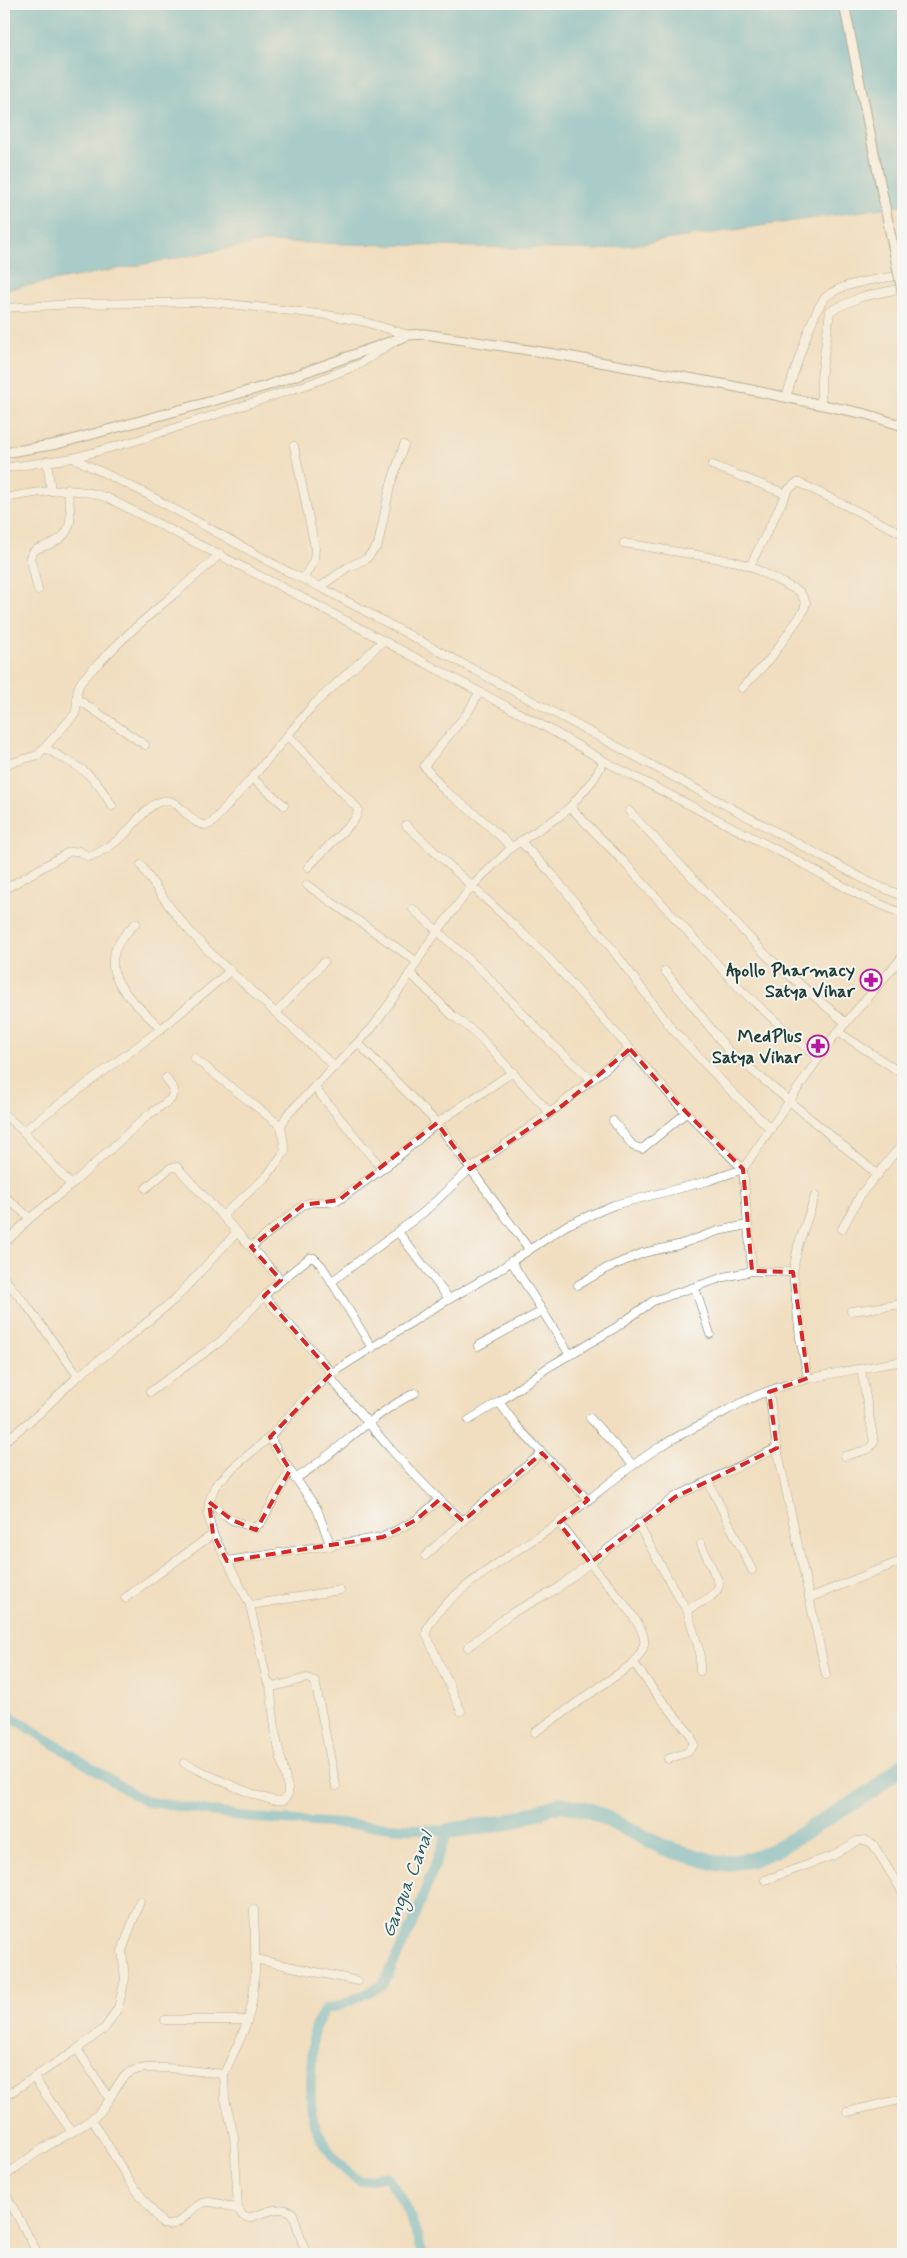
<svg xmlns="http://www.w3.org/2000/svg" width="907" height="2258" viewBox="0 0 907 2258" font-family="Mynerve,sans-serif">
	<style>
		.water { fill: #54b5d3; stroke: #3a7984 }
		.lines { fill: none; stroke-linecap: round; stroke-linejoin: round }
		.canal { stroke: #54b5d3; stroke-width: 10 }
		.river { stroke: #54b5d3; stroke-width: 16 }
		.minor-casing { stroke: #687565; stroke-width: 9 }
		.tertiary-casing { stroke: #687565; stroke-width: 11 }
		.minor { stroke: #fff; stroke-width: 8 }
		.tertiary { stroke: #fff; stroke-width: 9 }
		.tertiary-bridge-casing { stroke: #687565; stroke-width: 11; stroke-linecap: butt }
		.tertiary-bridge { stroke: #fff; stroke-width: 9 }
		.marked { fill: none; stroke: #d62828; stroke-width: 4; stroke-dasharray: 10 6; stroke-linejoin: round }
		.labels { text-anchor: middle; stroke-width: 4; stroke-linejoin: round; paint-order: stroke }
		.poi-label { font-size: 18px; font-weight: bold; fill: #1f3d34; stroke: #f6f6f2; text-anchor: end }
		.water-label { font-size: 19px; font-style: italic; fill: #2c5b5c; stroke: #f6f6f2 }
	</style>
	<rect width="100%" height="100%" fill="#f6f6f2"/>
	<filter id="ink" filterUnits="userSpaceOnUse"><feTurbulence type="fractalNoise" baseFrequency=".02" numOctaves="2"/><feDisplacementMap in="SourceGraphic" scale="10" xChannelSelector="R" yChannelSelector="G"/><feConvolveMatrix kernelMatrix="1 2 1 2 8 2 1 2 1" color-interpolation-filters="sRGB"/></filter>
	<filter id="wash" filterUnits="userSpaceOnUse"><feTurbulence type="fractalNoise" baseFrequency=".0096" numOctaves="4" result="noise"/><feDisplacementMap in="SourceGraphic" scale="20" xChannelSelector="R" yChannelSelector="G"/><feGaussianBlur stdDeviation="1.12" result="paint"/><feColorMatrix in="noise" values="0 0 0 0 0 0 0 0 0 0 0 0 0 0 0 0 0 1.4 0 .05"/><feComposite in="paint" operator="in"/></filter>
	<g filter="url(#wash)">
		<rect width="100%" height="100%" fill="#f1dec0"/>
		<path class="water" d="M4 4H903V205L598 250 264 242 4 290Z"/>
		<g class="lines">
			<path class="canal" d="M4 1712 144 1801 253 1818 448 1831 411 1927 383 1985 342 2005 325 2009C322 2015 318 2020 316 2026 311 2039 309 2110 314 2122 322 2144 339 2169 360 2181L387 2176 408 2210 423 2254"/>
			<path class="river" d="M448 1831 508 1822 561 1804 589 1810 665 1848 720 1864 749 1860 775 1850 871 1792 903 1765"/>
		</g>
	</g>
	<g filter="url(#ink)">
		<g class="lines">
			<g class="minor-casing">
				<g id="minor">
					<path d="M4 308 75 304 212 302 327 315 361 321 409 335"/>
					<path d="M786 397C794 375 812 310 826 297 842 282 882 279 903 275"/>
					<path d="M821 404V378L830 311 861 297 903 288"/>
					<path d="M294 446 315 548 314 560 303 579"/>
					<path d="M73 458 138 440 312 383 360 364 392 343"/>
					<path d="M47 461 51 491"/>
					<path d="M712 465 786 494"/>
					<path d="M4 468 73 458 145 493 292 574 320 587 873 884 903 896"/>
					<path d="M4 498C41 492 71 484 108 498L309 601 549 729 604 761 796 860 861 896 903 914"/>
					<path d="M624 543 733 561 750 566 788 490 796 483H800L903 534"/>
					<path d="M320 587 348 567 366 559 378 545 390 487 404 445"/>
					<path d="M38 590 30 557C33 550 38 548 45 546 76 536 72 517 67 489"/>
					<path d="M742 688 770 659 803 612 806 603 800 592 750 566"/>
					<path d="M479 693 468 712 424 766 445 791 479 817 512 847"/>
					<path d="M76 698 145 745"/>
					<path d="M288 735 358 809 357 815 354 820 308 867"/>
					<path d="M45 748C80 768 92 770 112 806"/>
					<path d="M4 765 38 755 75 714C79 704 74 694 80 684 85 675 95 667 103 659 139 620 182 590 220 554"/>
					<path d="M252 778 284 805"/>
					<path d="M570 807 622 860 740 989 818 1059"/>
					<path d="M629 811 769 958 846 1023"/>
					<path d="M406 825 546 955 630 1049 550 1113 476 1033 453 1016 410 973"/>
					<path d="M520 841 551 873 603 937 673 1030 732 1092 771 1129"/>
					<path d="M141 865C169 908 191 937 230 971"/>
					<path d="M307 885 416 961"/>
					<path d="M5 889 69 852 79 851 89 857C102 852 115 843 125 834 136 823 147 805 162 801 181 796 190 831 211 824L252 778 313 705 383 641"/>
					<path d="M413 909 485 974 549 1041 592 1080"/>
					<path d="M136 923C86 968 127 994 161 1029"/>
					<path d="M665 971 728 1050 878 1175"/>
					<path d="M276 1013 324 962"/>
					<path d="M838 1032 903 1074"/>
					<path d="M359 1044 437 1123 529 1249"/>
					<path d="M630 1049 675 1101 743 1169 752 1271"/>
					<path d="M4 1058 5 1057"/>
					<path d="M194 1058 281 1126"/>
					<path d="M315 1088 382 1169"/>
					<path d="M4 1114 23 1131"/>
					<path d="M613 1121 633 1146 642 1149 686 1113"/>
					<path d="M71 1185 147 1116 171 1099 174 1090 166 1078"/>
					<path d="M4 1196 30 1218"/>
					<path d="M223 1215 267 1176 285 1151 281 1126 287 1115 372 1028 404 983 428 944 471 887 512 847 561 815 570 807 593 780 604 761"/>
					<path d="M842 1229 861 1194 903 1143"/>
					<path d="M237 1232 281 1280"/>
					<path d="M398 1232 449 1299"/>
					<path d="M4 1244 30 1218 71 1185 23 1131 161 1029 230 971 335 1067"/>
					<path d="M251 1247 303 1205C316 1199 326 1205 339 1200L392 1162 437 1123 513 1072"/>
					<path d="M511 1261 570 1355"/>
					<path d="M4 1278 28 1307 78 1376"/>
					<path d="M331 1282 424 1212 470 1169 550 1113"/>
					<path d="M578 1285 607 1268 643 1253 678 1245 718 1231 747 1225"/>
					<path d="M695 1288 710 1334"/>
					<path d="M264 1296 332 1373"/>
					<path d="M851 1311 903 1304"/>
					<path d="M478 1346 542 1311"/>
					<path d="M329 1376C371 1427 412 1477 463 1521"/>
					<path d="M808 1378 800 1338 793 1272 798 1246 815 1196"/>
					<path d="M150 1392 221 1341 271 1289 309 1258H314L322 1266 372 1348"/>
					<path d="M499 1402 519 1429 588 1500"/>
					<path d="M590 1418 633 1465"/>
					<path d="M469 1420 499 1402 547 1368 615 1328 653 1301 724 1277 752 1271 793 1272"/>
					<path d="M270 1437 278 1453 317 1509 331 1547"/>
					<path d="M4 1442 41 1412 78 1376 123 1342 175 1299 237 1232 177 1167 170 1168 146 1188"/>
					<path d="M777 1448 826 1675"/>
					<path d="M845 1456 869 1449 874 1442 861 1369"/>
					<path d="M295 1479C337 1453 370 1415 415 1393"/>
					<path d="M708 1481 752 1570"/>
					<path d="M209 1502 232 1520 255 1528 262 1521 290 1470"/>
					<path d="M559 1523 590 1563 675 1497 777 1448 769 1392"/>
					<path d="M638 1524 676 1593 687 1610 700 1653V1671"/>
					<path d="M425 1556 488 1498 542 1453"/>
					<path d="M227 1561 383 1537 416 1520 439 1500"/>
					<path d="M125 1598 213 1534"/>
					<path d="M809 1598 903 1560"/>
					<path d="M250 1605 340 1590"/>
					<path d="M687 1610C698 1603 719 1597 719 1583L701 1544"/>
					<path d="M468 1647 510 1614 555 1590 590 1563C603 1579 642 1621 644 1639 646 1648 638 1656 634 1663L535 1732"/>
					<path d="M634 1663 655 1692 690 1734 694 1744 688 1752 668 1759"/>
					<path d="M461 1711 426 1634C430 1600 532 1542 560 1522 595 1496 626 1467 663 1445 679 1435 696 1427 713 1418 723 1413 732 1407 743 1402 792 1377 849 1371 903 1361"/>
					<path d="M184 1763C202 1771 268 1806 284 1800L288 1794V1788L276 1737 270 1685"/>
					<path d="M336 1786 315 1681 307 1678 273 1687 267 1681 250 1605 213 1534 208 1514 209 1502 215 1486 235 1466 270 1437 307 1396 332 1373 434 1308 494 1273 567 1225 614 1205 708 1181 743 1169 831 1040 903 956"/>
					<path d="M765 1880 832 1856 857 1841 865 1840 873 1844 903 1893"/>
					<path d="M255 1959 358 1981"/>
					<path d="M901 1966 903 1965"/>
					<path d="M165 2020H246"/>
					<path d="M224 2074C234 2051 248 2027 252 2002 257 1972 255 1940 254 1910"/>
					<path d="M34 2078 72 2132"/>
					<path d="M4 2097 77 2049"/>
					<path d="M109 2098 77 2049 105 2028 118 2008 125 1979 122 1951 140 1901"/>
					<path d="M847 2112 903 2099"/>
					<path d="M92 2119 130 2182 163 2224C183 2230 189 2204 207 2202 216 2201 228 2207 238 2209"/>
					<path d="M4 2177C16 2168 28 2158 41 2150 60 2138 83 2128 99 2113 114 2099 116 2074 139 2069 161 2065 201 2072 224 2074L225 2099 234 2136 238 2209 243 2216 249 2218C261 2214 283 2203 293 2214L306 2254"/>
					<path d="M4 2191 38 2254"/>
					<path d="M899 2254 903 2251"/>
				</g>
			</g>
			<g class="tertiary-casing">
				<path id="tertiary" d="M4 453 57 444 266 386 409 335 425 334 567 356 727 385 866 414 903 426"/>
			</g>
			<use href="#minor" class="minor"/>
			<use href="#tertiary" class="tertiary"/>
			<g class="tertiary-bridge-casing">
				<path id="tertiary-bridge" d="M844 4 903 296"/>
			</g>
			<use href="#tertiary-bridge" class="tertiary-bridge"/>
		</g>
	</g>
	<path d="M0 0H907V2258H0ZM630 1049 675 1101 743 1169 752 1271 793 1272 808 1378 769 1392 777 1448 675 1497 590 1563 559 1523 588 1500 542 1453 463 1521 439 1500 416 1520 383 1537 227 1561 213 1534 209 1502 232 1520 256 1530 290 1470 270 1437 332 1373 264 1296 281 1280 251 1247 303 1205 339 1200 437 1123 470 1169 563 1105Z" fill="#f1dec0" fill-opacity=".55" fill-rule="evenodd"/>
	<path class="marked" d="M630 1049 675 1101 743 1169 752 1271 793 1272 808 1378 769 1392 777 1448 675 1497 590 1563 559 1523 588 1500 542 1453 463 1521 439 1500 416 1520 383 1537 227 1561 213 1534 209 1502 232 1520 256 1530 290 1470 270 1437 332 1373 264 1296 281 1280 251 1247 303 1205 339 1200 437 1123 470 1169 563 1105Z"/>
	<defs>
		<g id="pharmacy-ring" transform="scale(1.125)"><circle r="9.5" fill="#f6f6f2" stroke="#b5179e" stroke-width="1.5"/><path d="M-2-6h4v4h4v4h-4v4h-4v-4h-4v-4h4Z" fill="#b5179e"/></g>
	</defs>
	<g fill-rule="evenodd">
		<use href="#pharmacy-ring" x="871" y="980"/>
		<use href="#pharmacy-ring" x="818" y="1046"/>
	</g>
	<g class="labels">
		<g class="poi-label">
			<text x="855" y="976">Apollo Pharmacy<tspan x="855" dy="21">Satya Vihar</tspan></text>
			<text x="802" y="1042">MedPlus<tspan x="802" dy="21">Satya Vihar</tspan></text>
		</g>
		<g class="water-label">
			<text transform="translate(406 1884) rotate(-69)" y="7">Gangua Canal</text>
		</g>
	</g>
	<rect width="907" height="2258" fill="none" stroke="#f6f6f2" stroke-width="20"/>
</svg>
